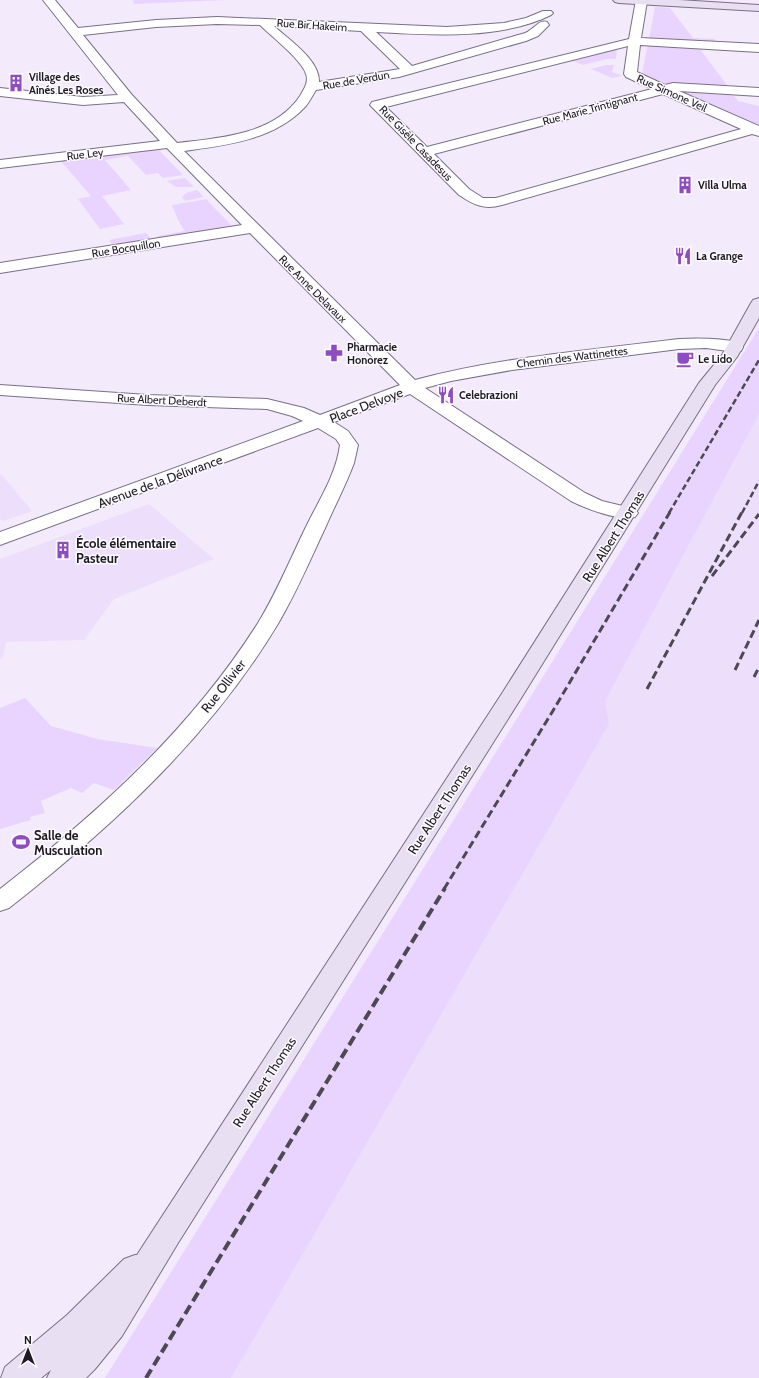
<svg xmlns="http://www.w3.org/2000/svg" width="759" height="1378" viewBox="0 0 759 1378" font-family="Cabin,sans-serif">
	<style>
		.built { fill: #eddffc }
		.green { fill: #e9d4ff }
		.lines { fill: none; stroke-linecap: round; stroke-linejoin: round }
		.street-casing { stroke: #7a7085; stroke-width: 2 }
		.secondary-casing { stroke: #7a7085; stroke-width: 2 }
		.street { fill: #fff; fill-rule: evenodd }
		.secondary { fill: #e8dff2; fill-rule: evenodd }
		.rail-far2 { stroke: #4d4852; stroke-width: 2.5; stroke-dasharray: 6 3; stroke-linecap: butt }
		.rail-far1 { stroke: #4d4852; stroke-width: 3; stroke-dasharray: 8 4; stroke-linecap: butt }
		.rail { stroke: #4d4852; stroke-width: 4; stroke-dasharray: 10 5; stroke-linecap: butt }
		.labels { text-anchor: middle; stroke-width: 3; stroke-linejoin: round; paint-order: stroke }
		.far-street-label { font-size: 11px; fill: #1e1a22; stroke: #fdfaff }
		.far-poi-label { font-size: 11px; font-weight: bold; fill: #1e1a22; stroke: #fdfaff; text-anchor: start }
		.street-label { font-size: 13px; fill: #1e1a22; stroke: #fdfaff }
		.poi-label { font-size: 13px; font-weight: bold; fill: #1e1a22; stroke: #fdfaff; text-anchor: start }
	</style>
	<rect width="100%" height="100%" fill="#f3eafc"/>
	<g class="built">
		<path d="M759 328V1378H105L528 701Z"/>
		<path d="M0 474 2 475 32 511 3 521 0 519Z"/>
		<path d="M149 504 214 559 114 599 84 640 6 642 3 658 0 659V559Z"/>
	</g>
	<g class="green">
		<path d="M133 0H225L134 4Z"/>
		<path d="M655 7 670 8 693 38 715 39V44L649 40Z"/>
		<path d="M648 43 745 48V52L700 49 729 88 668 85 642 74Z"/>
		<path d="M617 49 616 59H607L583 65 571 60Z"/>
		<path d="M606 65H614L612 72 622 76 612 78 591 69Z"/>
		<path d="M675 88 731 92 738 101 759 106V125Z"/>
		<path d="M156 147 183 175 163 178 158 173 146 175 128 156 105 160 131 190 102 196 124 224 100 229 78 199 91 196 59 159Z"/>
		<path d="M185 178 194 187H176L167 181Z"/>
		<path d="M197 190 204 197 185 201 182 197 186 193Z"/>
		<path d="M206 199 231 225 227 228 159 238 157 236 185 231 178 220 172 205Z"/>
		<path d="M146 233 152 240 113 246 109 240Z"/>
		<path d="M759 328V414L605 701 609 724 231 1378H105L528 701Z"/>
		<path d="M25 698 51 726 98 739 157 748 114 790 94 783 82 793 71 788 41 801 45 813 30 817 31 820 0 829V708Z"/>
	</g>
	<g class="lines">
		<g class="street-casing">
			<g id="street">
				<path d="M43 0H55L78 28 156 20 217 17 447 27 504 23 526 18 543 11H551L553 13 551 15C501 40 430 35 376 32L412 66 518 35C522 34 527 33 530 30 537 26 539 20 547 22L549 25 538 36 526 41 399 77 316 90C312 96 309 103 304 108 273 140 227 145 184 151L415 380C501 357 591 350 679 339 700 338 720 338 741 343L743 347 741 351 735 352 706 348 679 349 512 370 451 381 425 388 585 493 602 501 635 509 638 513 635 517C618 521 587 509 571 501L410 394 334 422 348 431 358 445 354 463C346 485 335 505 326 526 311 558 297 591 279 622 211 736 113 826 9 908L0 911V889C98 813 191 729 258 623 276 594 289 562 304 531 317 503 336 476 340 445L336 439 318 428 0 545V532L303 421 292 416 267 409 148 405 0 395V385L148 395 267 399 304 408 320 415 400 385 250 233 0 273V263L242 225 167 148 0 168V160L160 141 124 102 83 105 0 96V88L83 97 118 95ZM217 24 260 25C271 36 302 60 306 74 309 82 304 89 300 96 274 135 219 138 177 143L132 95 83 35 156 27ZM274 26 361 31 400 69 319 82C320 60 289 40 274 26Z"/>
				<path d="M636 0 647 1 641 38 759 44V52L640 45 637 72 665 85 673 83 759 88V96L679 91 759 126V136L752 134 502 205C484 210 474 205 459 195L370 105 372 102 629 39ZM628 46 624 74 626 77 652 89 427 147 386 107ZM663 94 741 129 496 198H483L469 189 434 154Z"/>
			</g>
		</g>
		<g class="secondary-casing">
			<g id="secondary">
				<path d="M613 0H679L759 5V11L619 3 615 2Z"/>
				<path d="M759 298V318L737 357 715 385 523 695 178 1243 122 1336 95 1369 86 1378H47L51 1370 41 1378H1L5 1367 67 1315 124 1259 135 1255H137L501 695 699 383 722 355 751 303 753 300Z"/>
			</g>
		</g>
		<use href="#street" class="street"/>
		<use href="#secondary" class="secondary"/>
		<g class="rail-far2">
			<path d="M669 513 759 360"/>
			<path d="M742 513 759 481"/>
		</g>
		<g class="rail-far1">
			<path d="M712 576 759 514"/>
			<path d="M735 670 759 620"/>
			<path d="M754 677 759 667"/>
			<path d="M647 689 742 512"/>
			<path d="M444 889 554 709 670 512"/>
		</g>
		<path class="rail" d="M146 1378 445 888"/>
	</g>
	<defs>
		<g id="building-bare" transform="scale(1.38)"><path d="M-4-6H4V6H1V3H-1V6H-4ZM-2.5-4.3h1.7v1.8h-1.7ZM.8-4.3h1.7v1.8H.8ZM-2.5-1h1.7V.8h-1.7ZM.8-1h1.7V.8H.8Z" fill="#8d4cc1" stroke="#fdfaff" stroke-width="2.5" paint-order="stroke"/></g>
		<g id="restaurant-bare" transform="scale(1.38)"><path d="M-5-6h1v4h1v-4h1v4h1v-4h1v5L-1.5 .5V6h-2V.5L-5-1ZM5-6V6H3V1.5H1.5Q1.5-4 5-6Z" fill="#8d4cc1" stroke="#fdfaff" stroke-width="2.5" paint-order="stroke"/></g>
		<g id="pharmacy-bare" transform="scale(1.38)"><path d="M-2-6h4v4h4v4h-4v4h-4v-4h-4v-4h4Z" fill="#8d4cc1" stroke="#fdfaff" stroke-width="2.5" paint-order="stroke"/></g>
		<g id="cafe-bare" transform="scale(1.38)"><path d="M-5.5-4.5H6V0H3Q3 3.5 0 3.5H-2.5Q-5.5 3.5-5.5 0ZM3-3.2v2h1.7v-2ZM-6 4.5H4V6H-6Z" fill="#8d4cc1" stroke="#fdfaff" stroke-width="2.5" paint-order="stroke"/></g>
		<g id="stadium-bare" transform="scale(1.38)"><path d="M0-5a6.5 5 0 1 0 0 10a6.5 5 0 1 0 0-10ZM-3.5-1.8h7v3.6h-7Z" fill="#8d4cc1" stroke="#fdfaff" stroke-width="2.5" paint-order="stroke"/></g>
	</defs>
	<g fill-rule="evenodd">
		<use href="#building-bare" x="16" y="83"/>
		<use href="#building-bare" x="685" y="185"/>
		<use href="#restaurant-bare" x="683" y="256"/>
		<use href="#pharmacy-bare" x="334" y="353"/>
		<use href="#cafe-bare" x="685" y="359"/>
		<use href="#restaurant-bare" x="446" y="395"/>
		<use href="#building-bare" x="63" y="550"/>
		<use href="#stadium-bare" x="21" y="842"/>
	</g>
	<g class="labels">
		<g class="far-street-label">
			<text transform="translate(312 25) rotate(4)" y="4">Rue Bir Hakeim</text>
			<text transform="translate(356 80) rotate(-10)" y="4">Rue de Verdun</text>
			<text transform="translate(672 93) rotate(24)" y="4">Rue Simone Veil</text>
			<text transform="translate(590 109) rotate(-15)" y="4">Rue Marie Trintignant</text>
			<text transform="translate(416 143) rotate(46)" y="4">Rue Gisèle Casadesus</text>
			<text transform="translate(85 154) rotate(-7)" y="4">Rue Ley</text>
			<text transform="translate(126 248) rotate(-9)" y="4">Rue Bocquillon</text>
			<text transform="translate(313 289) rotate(45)" y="4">Rue Anne Delavaux</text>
			<text transform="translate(572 357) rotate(-7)" y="4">Chemin des Wattinettes</text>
			<text transform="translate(162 400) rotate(3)" y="4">Rue Albert Deberdt</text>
		</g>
		<g class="far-poi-label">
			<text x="29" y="81">Village des<tspan x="29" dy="13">Aînés Les Roses</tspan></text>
			<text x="698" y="189">Villa Ulma</text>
			<text x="696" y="260">La Grange</text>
			<text x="347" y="351">Pharmacie<tspan x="347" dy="13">Honorez</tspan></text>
			<text x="698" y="363">Le Lido</text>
			<text x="459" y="399">Celebrazioni</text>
		</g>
		<g class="street-label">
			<text transform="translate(366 405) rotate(-21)" y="5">Place Delvoye</text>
			<text transform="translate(160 481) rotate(-20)" y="5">Avenue de la Délivrance</text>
			<text transform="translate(613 536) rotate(-58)" y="5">Rue Albert Thomas</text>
			<text transform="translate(223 686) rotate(-52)" y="5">Rue Ollivier</text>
			<text transform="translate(439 809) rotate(-57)" y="5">Rue Albert Thomas</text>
			<text transform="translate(264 1082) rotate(-57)" y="5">Rue Albert Thomas</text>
		</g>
		<g class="poi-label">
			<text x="76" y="548">École élémentaire<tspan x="76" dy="15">Pasteur</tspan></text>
			<text x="34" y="840">Salle de<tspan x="34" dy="15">Musculation</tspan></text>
		</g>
	</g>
	<g transform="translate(28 1350)" stroke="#fdfaff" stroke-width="3" paint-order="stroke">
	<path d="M0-3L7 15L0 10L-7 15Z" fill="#1e1a22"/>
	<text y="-6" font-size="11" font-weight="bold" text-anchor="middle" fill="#1e1a22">N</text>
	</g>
</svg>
